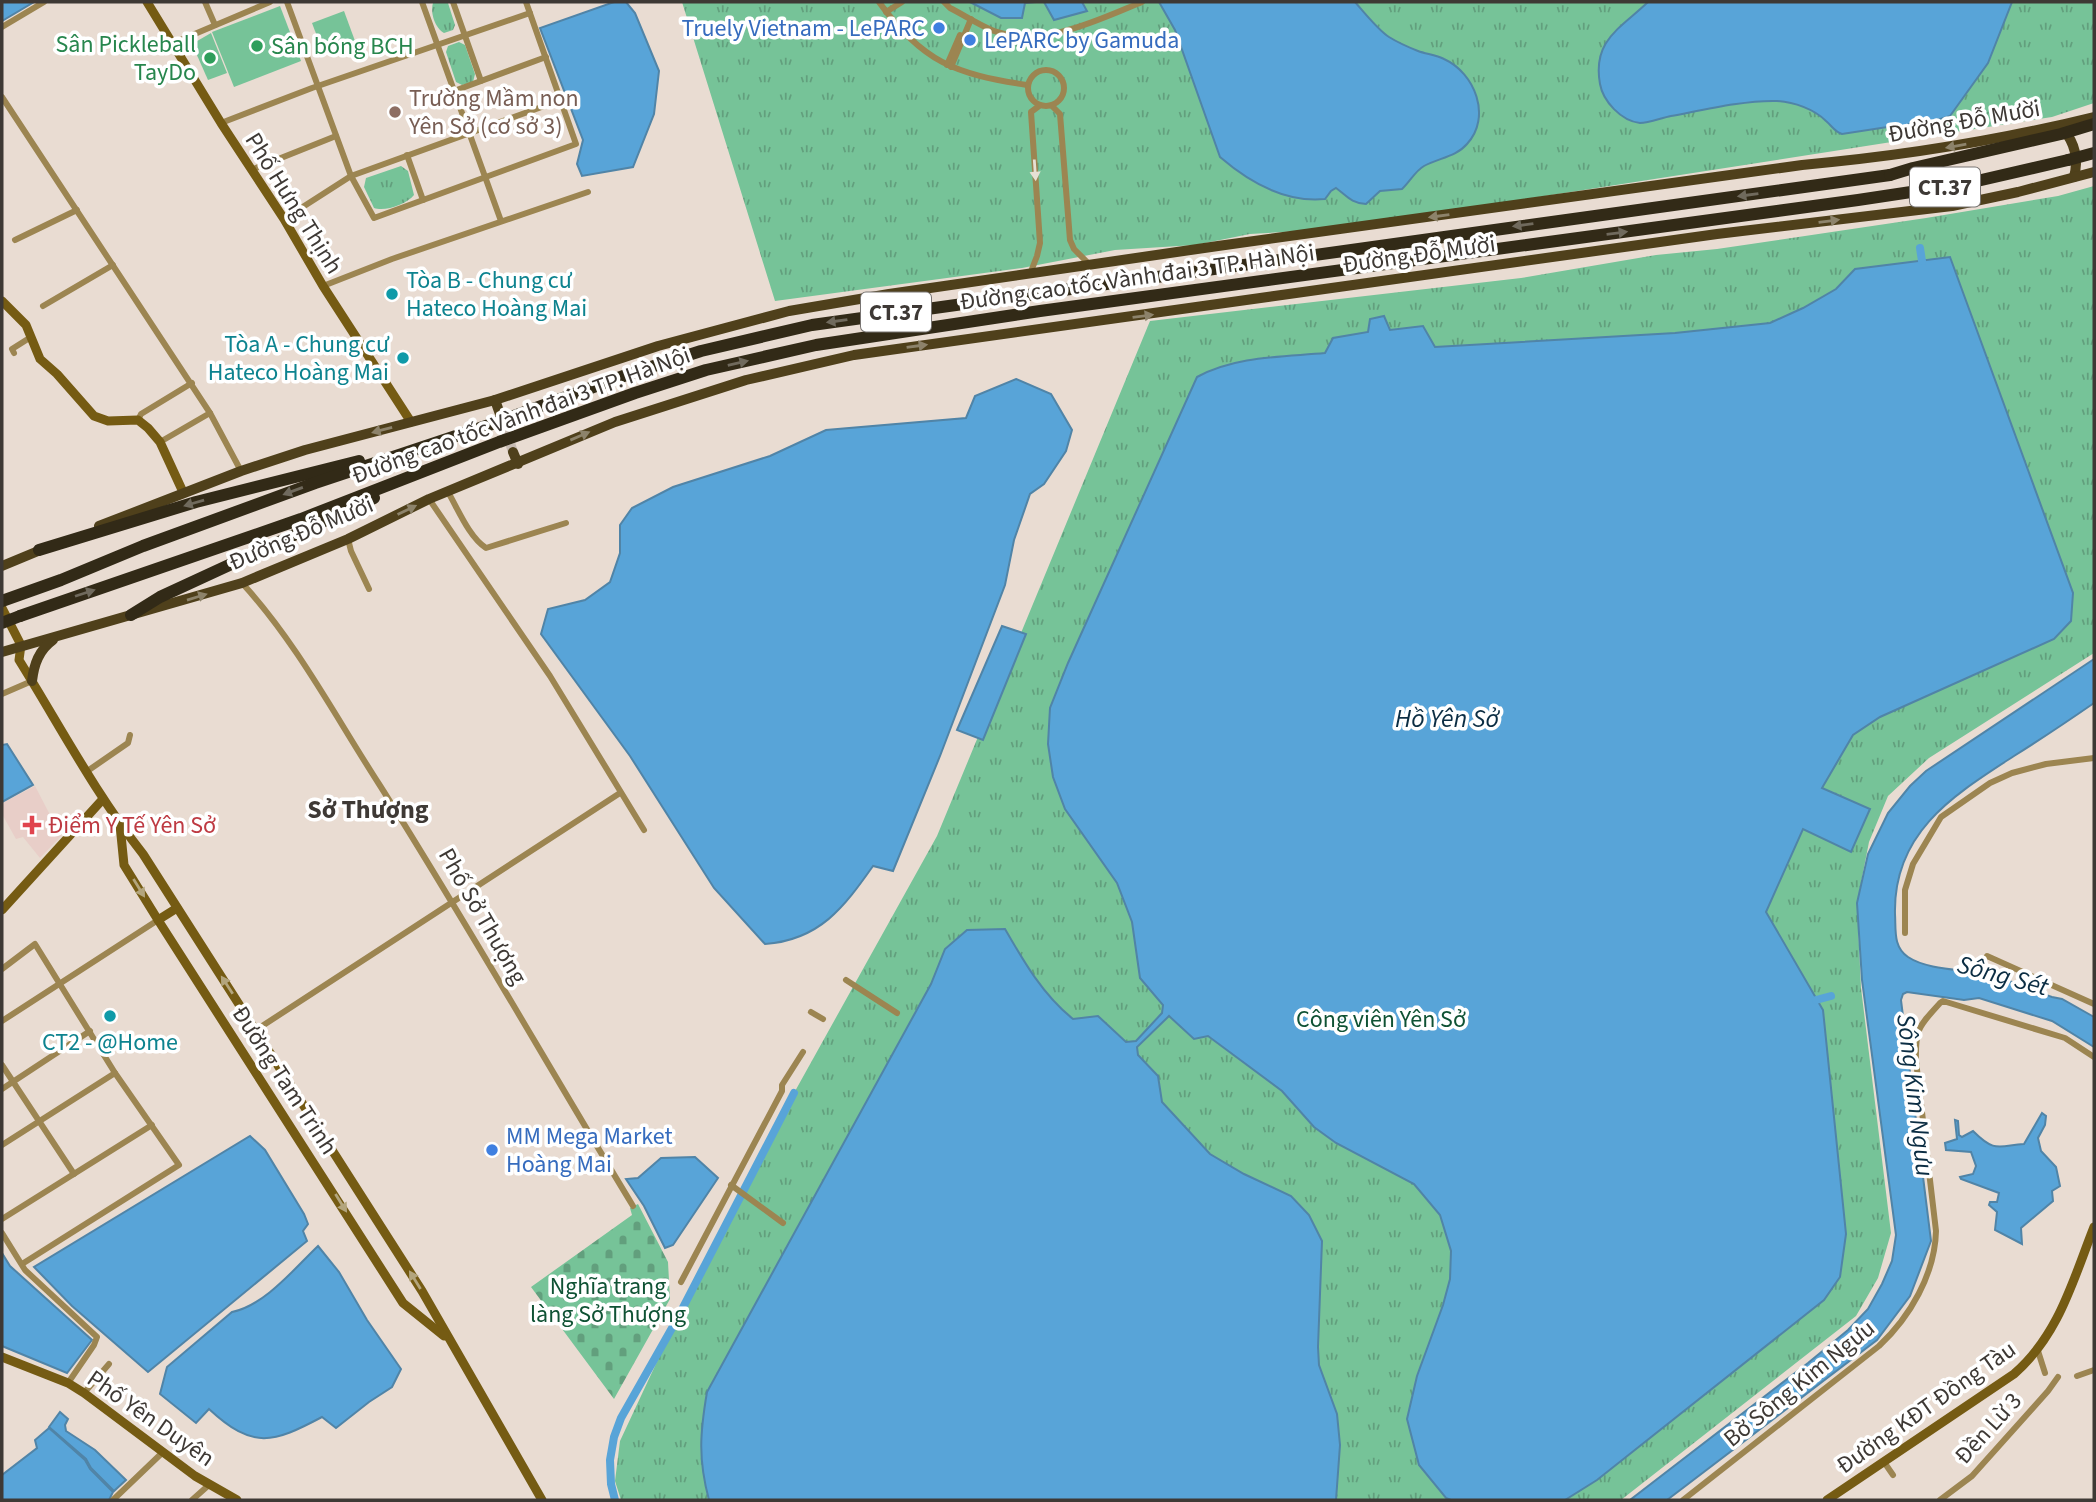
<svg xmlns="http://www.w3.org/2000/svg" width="2096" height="1502" viewBox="0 0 2096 1502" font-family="'Source Sans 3',sans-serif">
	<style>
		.medical { fill: #e8cec8 }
		.grass { fill: #76c398 }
		.cemetery { fill: url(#cemetery-stones) }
		.park { fill: url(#park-tufts) }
		.water { fill: #58a4d8; stroke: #5084a7; stroke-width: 2 }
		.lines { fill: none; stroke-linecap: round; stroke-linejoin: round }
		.canal { stroke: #58a4d8; stroke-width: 8 }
		.primary-tunnel { stroke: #c7bbb3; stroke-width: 10; stroke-dasharray: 10 5; stroke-linecap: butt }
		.street { stroke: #9c8551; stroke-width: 6 }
		.secondary { stroke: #755b13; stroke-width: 9 }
		.primary { stroke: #4f401b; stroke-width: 10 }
		.highway { stroke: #322a17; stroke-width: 12 }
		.highway-bridge { stroke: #322a17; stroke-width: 12 }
		.oneway { fill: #8d836b }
		.oneway2 { fill: #e6e0d4 }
		.oneway3 { fill: #706a5d }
		.oneway4 { fill: #b3a57d }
		.shop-dot { fill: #3f7fe0; stroke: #fff; stroke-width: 2.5 }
		.leisure-dot { fill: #2e9e5b; stroke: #fff; stroke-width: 2.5 }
		.education-dot { fill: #8d6e63; stroke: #fff; stroke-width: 2.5 }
		.culture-dot { fill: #0f9aa8; stroke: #fff; stroke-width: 2.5 }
		.health-dot { fill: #e0444e; stroke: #fff; stroke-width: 2.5 }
		.labels { text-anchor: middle; stroke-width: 7; stroke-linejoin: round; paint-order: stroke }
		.shield { fill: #fff; stroke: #787472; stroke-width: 2 }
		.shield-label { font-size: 23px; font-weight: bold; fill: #3e3935 }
		.shop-label { font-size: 24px; fill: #366cbe; stroke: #fff; text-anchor: start }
		.leisure-label { font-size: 24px; fill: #27864d; stroke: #fff; text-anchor: end }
		.education-label { font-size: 24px; fill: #785e54; stroke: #fff; text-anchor: start }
		.street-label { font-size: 24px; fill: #3e3935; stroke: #fff }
		.culture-label { font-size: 24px; fill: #0d838f; stroke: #fff; text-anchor: start }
		.health-label { font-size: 24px; fill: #be3a42; stroke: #fff; text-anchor: start }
		.park-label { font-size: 24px; fill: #0f5234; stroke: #fff }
		.water-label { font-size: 26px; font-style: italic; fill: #0b2d43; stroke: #fff }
		.neighbourhood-label { font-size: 26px; font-weight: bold; fill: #3e3935; stroke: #fff }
	</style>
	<defs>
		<pattern id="cemetery-stones" width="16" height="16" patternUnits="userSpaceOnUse" patternTransform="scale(1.75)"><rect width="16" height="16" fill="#76c398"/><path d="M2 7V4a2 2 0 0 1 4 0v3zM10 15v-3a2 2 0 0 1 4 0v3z" fill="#629f7d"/></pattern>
		<pattern id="park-tufts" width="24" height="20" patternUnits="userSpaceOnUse" patternTransform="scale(1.75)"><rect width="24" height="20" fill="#76c398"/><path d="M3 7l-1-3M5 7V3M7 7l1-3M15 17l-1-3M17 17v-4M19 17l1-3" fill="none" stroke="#629f7d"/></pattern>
	</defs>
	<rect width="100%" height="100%" fill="#e9dcd2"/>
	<path class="medical" d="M35 786 61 836 40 858 23 837 16 839 2 814V803Z"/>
	<g class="grass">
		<path d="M280 6 301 61 234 87 212 32Z"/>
		<path d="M344 11 355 41 323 52 312 23Z"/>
		<path d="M211 33 227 73 208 80 192 44Z"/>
	</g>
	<path class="cemetery" d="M638 1204 668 1262 670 1299 614 1399 531 1287 632 1215 630 1208Z"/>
	<g class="park">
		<path d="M436 2 448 3 455 25 453 30 444 33C435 28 430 13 433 3Z"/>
		<path d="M682 2H2094V103L2052 117 1507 202 1316 230 1250 234 1195 245 1115 250 1022 268 775 301Z"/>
		<path d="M459 42 465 45 475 74 473 82 462 85 456 82 446 52 448 46Z"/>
		<path d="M401 166 408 171 414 195C407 204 385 212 374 208L364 187 366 178Z"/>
		<path d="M2094 186V653L1929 758 1888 796 1869 842 1857 903 1861 988 1891 1233 1878 1278 1856 1316 1621 1500H621L615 1481 620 1441 682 1308 794 1093 937 836 1150 321 1521 278 1656 255 1717 249 1926 218 2058 196Z"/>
	</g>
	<g class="water">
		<path d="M2 2H34L2 21Z"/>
		<path d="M614 2H626L635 13 659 71 654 114 633 167 582 176 577 164 583 140 540 28Z"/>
		<path d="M970 2H1036L1025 3 1022 18H1001Z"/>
		<path d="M1044 2H1082L1087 11 1054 20Z"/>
		<path d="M1159 2H1355C1363 11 1378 30 1389 37 1397 42 1408 47 1418 51 1426 54 1436 55 1444 59 1475 73 1492 117 1467 144 1456 157 1438 158 1424 166 1415 171 1409 183 1402 189L1380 191 1366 204C1351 203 1347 196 1336 188L1331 191 1325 199C1285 203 1249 182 1220 157L1175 30Z"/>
		<path d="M1648 2H2012L1988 63 1950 116 1921 125 1907 124 1842 134C1835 132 1832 126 1826 121 1814 109 1794 102 1777 101 1745 100 1703 110 1671 116 1661 118 1649 123 1640 123 1621 121 1603 101 1600 84 1592 40 1621 28 1648 2Z"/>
		<path d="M1950 257 2073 593 2071 621 2054 639 1880 717 1853 735 1822 788 1870 809 1851 852 1803 829 1766 912 1823 1010 1846 1234 1840 1277 1824 1300 1597 1480 1565 1500H1451L1446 1498 1419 1465 1407 1419 1417 1376 1443 1305 1450 1279 1451 1251 1440 1215 1414 1184 1336 1143 1314 1127 1282 1091 1208 1036 1194 1039 1169 1016 1137 1047 1138 1055 1158 1076 1162 1102 1210 1154 1244 1174 1291 1196 1309 1215 1322 1241 1318 1347 1319 1365 1337 1414 1340 1445 1336 1500H709C698 1459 700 1433 707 1392L931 984 945 949 967 930 1005 929C1024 962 1043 995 1073 1019L1098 1016 1126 1042 1136 1041 1162 1013 1163 1005 1140 978 1132 922 1117 883 1065 809 1053 777 1048 744 1050 708 1068 663 1197 377C1235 356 1282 357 1325 353L1333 338 1368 332 1370 319 1384 316 1390 330 1423 326 1435 347 1675 333 1770 323 1803 308 1836 289 1855 269Z"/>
		<path d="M1016 379 1051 394 1072 430 1066 451 1044 484 1030 494 1014 540 1005 585 940 756 893 871 873 866C844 907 820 940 765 944L714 888 630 756 541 634 548 609 585 600 610 582 620 553V525L632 508 673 487 770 456 826 430 966 418 975 396Z"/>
		<path d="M1002 626 1026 634 983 740 957 730Z"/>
		<path d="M2094 659V703C2068 721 2041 739 2014 756 1954 795 1893 832 1895 914 1896 930 1893 947 1908 957 1929 971 1967 969 1991 975 2012 981 2032 990 2052 997L2062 999 2094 1017V1047L2052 1021 1979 998 1964 1000 1907 992 1903 994 1901 1000 1931 1241 1910 1296 1877 1340 1667 1500H1630L1808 1363 1848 1330 1868 1309 1882 1284 1892 1261 1896 1235 1862 980 1857 903 1868 854 1888 813 1910 786 1926 771Z"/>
		<path d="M7 744 33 785 2 802V745Z"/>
		<path d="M2042 1113 2046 1116 2045 1125 2038 1138 2041 1151 2056 1167 2060 1186 2052 1191 2053 1201 2021 1228 2022 1244 1995 1230 1997 1212 1989 1205 1990 1202H1997L1999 1193 1961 1179 1960 1177 1973 1174 1976 1166 1971 1152 1946 1150 1945 1143 1957 1139 1955 1120 1958 1121 1959 1135 1962 1137 1973 1131C1995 1153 1998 1146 2024 1144Z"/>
		<path d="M250 1136 265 1150 304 1214 308 1224 303 1231 307 1241 148 1372 72 1306 34 1267Z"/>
		<path d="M695 1157 718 1178 673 1245 665 1248 644 1206 626 1179 638 1178 661 1158Z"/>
		<path d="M318 1246 339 1272 367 1320 401 1369 392 1387 369 1402 336 1428 322 1417C273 1443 253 1450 209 1409L196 1423 160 1394 167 1367 232 1312C264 1306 295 1268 318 1246Z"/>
		<path d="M2 1253 10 1266 92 1340 67 1373 2 1346Z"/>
		<path d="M60 1412 68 1419 65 1425 66 1431 95 1450 126 1480 114 1491 91 1468 86 1459 49 1427Z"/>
		<path d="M49 1428 85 1460 90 1469 113 1492 109 1500H2V1475L37 1448 35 1440Z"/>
	</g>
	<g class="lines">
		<g class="canal">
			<path d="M1904 125 1905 131"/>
			<path d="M1920 248 1922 261"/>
			<path d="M1816 1000 1831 996"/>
			<path d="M615 1500 611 1484 610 1460 614 1437 621 1418 676 1321 794 1093"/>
		</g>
		<path class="primary-tunnel" d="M501 416 513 452"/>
		<g class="street">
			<path d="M205 2 215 25"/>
			<path d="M287 2 351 176 374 218 576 144 526 2"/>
			<path d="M422 2 501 221"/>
			<path d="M453 2 481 81"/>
			<path d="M879 2C922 62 955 74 1027 85"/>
			<path d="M944 2 950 8C964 15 979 25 994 31 1043 48 1098 20 1142 2"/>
			<path d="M886 12 902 2"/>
			<path d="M2 27 44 2"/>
			<path d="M171 44 270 2"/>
			<path d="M947 65 960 35"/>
			<path d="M951 67 971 19"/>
			<circle cx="1046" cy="88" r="18"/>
			<path d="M454 91 546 57"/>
			<path d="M2 97 210 413 160 442"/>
			<path d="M1052 106 1060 114 1070 240 1074 249 1090 265"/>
			<path d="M221 123 312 88 530 13"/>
			<path d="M407 155 423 200"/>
			<path d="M251 170 336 136"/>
			<path d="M284 219 351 176 561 100"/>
			<path d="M15 240 77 210"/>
			<path d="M1030 274 1037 256 1040 243 1031 112 1039 106"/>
			<path d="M323 286 392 259 588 192"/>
			<path d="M43 306 113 265"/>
			<path d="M14 353 12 349 31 337"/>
			<path d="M210 413 241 471"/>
			<path d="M138 420 141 414 192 383"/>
			<path d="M448 492C458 509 469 537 486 548L566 523"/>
			<path d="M429 499 550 676 644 830"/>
			<path d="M348 539 351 551 369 589"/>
			<path d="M242 583C297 643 335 716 379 784 467 923 548 1066 633 1206"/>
			<path d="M2 694 32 681"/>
			<path d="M86 772 128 743 130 735"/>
			<path d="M1905 933V890L1913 864 1941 817 1990 783 2012 773 2046 764 2094 758"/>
			<path d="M1987 956 2094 1004"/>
			<path d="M2 969 35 944 115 1073 179 1165 22 1264"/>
			<path d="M846 980 897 1013"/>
			<path d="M811 1012 823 1019"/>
			<path d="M2 1021 158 920"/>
			<path d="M256 1030 620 793"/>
			<path d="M2 1065 74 1174"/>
			<path d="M2 1089 90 1031"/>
			<path d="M2 1145 115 1073"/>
			<path d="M731 1185 783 1223"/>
			<path d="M2 1219 152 1125"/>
			<path d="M2 1233 25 1270 97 1337 94 1345 68 1383"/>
			<path d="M681 1282 782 1091V1085L803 1052"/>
			<path d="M2038 1351 2045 1373"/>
			<path d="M2077 1376 2094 1370"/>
			<path d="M84 1393 109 1364"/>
			<path d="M1884 1462 1893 1475"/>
			<path d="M113 1500 163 1452"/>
			<path d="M192 1500 210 1484"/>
			<path d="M1683 1500 1879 1346C1910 1317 1935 1274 1936 1231L1916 1061C1915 1029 1919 1026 1940 1003L1943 1001 2065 1038 2094 1057"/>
			<path d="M1940 1500 1972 1476 2048 1391 2058 1377"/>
		</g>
		<g class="secondary">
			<path d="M147 2 221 123 284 219 323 286 411 422"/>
			<path d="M2 301 26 325 40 359 57 374 94 416 108 421 138 420 148 428 160 442 183 492"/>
			<path d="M2 608 21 645 19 660C60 726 95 793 143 854L422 1291 542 1500"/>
			<path d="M120 825 124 865 158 920 403 1303 444 1336"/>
			<path d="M2 910 103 799"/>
			<path d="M158 920 177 908"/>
			<path d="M2 1357 68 1383 84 1393 195 1476 237 1500"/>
			<path d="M1827 1500 2014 1374C2059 1335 2073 1280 2094 1227"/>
		</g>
		<g class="primary">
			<path d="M2063 129C2075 143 2079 158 2074 177"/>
			<path d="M495 400 500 414"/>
			<path d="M513 452 518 464"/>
			<path d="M99 526 241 471 305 450 495 400 658 346 789 311 889 294 1218 246 1802 165C1902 156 1997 141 2094 117"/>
			<path d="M2 566 43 549"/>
			<path d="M2 652 242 583 348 539 429 499 615 422 746 380 854 355 1717 234 1952 206 2018 192 2094 172"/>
			<path d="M32 681C34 664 39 650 53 640"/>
		</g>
		<g class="highway">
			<path d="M39 550 196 502 359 461"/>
			<path d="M2 601 61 580 143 546 315 483 492 424 629 374 701 351 812 325 1890 175"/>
			<path d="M131 615 160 597 374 498"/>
			<path d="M20 616 301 519 499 442 635 393 706 370 816 345 1040 311 1858 200 1964 184 2068 160"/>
		</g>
		<g class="highway-bridge">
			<path d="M2068 160 2094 153"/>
			<path d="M1890 175 1913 168 2061 134 2094 124"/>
			<path d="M2 623 20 616"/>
		</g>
	</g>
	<defs><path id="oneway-solid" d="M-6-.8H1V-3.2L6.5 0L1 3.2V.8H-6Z" transform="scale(1.75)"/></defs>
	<g class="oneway">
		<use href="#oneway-solid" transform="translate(1956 146) rotate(170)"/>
		<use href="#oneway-solid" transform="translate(1439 216) rotate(172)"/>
		<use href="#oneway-solid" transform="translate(1829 221) rotate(-7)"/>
		<use href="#oneway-solid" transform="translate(1143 316) rotate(-7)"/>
		<use href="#oneway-solid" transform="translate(917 346) rotate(-8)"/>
		<use href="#oneway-solid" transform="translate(382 430) rotate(165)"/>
		<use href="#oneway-solid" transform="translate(580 436) rotate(-23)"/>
		<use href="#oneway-solid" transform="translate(407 510) rotate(-26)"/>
		<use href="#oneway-solid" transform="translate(197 597) rotate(-17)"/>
	</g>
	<use class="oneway2" href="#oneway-solid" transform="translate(1035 170) rotate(86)"/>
	<g class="oneway3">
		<use href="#oneway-solid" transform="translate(1748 195) rotate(172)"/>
		<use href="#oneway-solid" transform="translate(1523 225) rotate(172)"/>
		<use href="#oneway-solid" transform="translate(1617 233) rotate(-7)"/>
		<use href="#oneway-solid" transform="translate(837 321) rotate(172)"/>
		<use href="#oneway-solid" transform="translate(738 363) rotate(-13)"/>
		<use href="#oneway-solid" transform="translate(293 491) rotate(160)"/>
		<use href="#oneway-solid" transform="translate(194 503) rotate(164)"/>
		<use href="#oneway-solid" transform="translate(85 593) rotate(-18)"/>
	</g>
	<g class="oneway4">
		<use href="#oneway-solid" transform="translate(139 888) rotate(58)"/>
		<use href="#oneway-solid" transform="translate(227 985) rotate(-123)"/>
		<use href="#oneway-solid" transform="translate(341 1203) rotate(58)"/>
		<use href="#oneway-solid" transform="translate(415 1280) rotate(-122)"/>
	</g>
	<g class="shop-dot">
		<circle cx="939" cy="28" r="7"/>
		<circle cx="970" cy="40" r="7"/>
		<circle cx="492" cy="1150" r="7"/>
	</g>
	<g class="leisure-dot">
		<circle cx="257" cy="46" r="7"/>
		<circle cx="210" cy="58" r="7"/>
	</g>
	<circle class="education-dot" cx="395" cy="112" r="7"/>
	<g class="culture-dot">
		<circle cx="392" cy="294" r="7"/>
		<circle cx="403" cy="358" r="7"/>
		<circle cx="110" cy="1016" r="7"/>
	</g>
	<path class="health-dot" d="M28.5 814.5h7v7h7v7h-7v7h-7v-7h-7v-7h7z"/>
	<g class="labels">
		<g class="shield">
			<rect x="1910" y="167.5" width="70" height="39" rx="5"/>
			<rect x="861" y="292.5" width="70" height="39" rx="5"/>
		</g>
		<g class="shield-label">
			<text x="1945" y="195">CT.37</text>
			<text x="896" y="320">CT.37</text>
		</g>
		<g class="shop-label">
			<text x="925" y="36" text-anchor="end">Truely Vietnam - LePARC</text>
			<text x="984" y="48">LePARC by Gamuda</text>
			<text x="506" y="1144">MM Mega Market<tspan x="506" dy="28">Hoàng Mai</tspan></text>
		</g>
		<g class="leisure-label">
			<text x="196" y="52">Sân Pickleball<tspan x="196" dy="28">TayDo</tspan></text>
			<text x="271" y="54" text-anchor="start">Sân bóng BCH</text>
		</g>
		<g class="education-label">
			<text x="409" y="106">Trường Mầm non<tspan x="409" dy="28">Yên Sở (cơ sở 3)</tspan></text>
		</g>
		<g class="street-label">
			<text transform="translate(1964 121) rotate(-10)" y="8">Đường Đỗ Mười</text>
			<text transform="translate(294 203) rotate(58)" y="8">Phố Hưng Thịnh</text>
			<text transform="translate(1419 254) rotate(-8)" y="8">Đường Đỗ Mười</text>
			<text transform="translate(1137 277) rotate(-8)" y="8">Đường cao tốc Vành đai 3 TP. Hà Nội</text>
			<text transform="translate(521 415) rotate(-20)" y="8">Đường cao tốc Vành đai 3 TP. Hà Nội</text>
			<text transform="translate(301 533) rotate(-23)" y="8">Đường Đỗ Mười</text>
			<text transform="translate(483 916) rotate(60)" y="8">Phố Sở Thượng</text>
			<text transform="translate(285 1080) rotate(57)" y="8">Đường Tam Trinh</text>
			<text transform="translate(1799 1383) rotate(-39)" y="8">Bờ Sông Kim Ngưu</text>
			<text transform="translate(1926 1407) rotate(-35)" y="8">Đường KĐT Đồng Tàu</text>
			<text transform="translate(151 1418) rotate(35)" y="8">Phố Yên Duyên</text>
			<text transform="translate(1988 1428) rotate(-48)" y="8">Đền Lừ 3</text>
		</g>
		<g class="culture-label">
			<text x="406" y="288">Tòa B - Chung cư<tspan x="406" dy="28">Hateco Hoàng Mai</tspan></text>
			<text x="389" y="352" text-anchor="end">Tòa A - Chung cư<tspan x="389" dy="28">Hateco Hoàng Mai</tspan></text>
			<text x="110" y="1050" text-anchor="middle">CT2 - @Home</text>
		</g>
		<g class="health-label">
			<text x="48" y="833">Điểm Y Tế Yên Sở</text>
		</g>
		<g class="park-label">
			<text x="1381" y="1027">Công viên Yên Sở</text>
			<text x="608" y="1294">Nghĩa trang<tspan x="608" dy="28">làng Sở Thượng</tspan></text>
		</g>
		<g class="water-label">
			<text x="1447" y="727">Hồ Yên Sở</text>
			<text transform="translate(2003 975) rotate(15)" y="9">Sông Sét</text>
			<text transform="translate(1916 1095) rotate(83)" y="9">Sông Kim Ngưu</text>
		</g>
		<g class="neighbourhood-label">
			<text x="368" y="818">Sở Thượng</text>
		</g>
	</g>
	<rect width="2096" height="1502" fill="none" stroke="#3e3935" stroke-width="7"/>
</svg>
